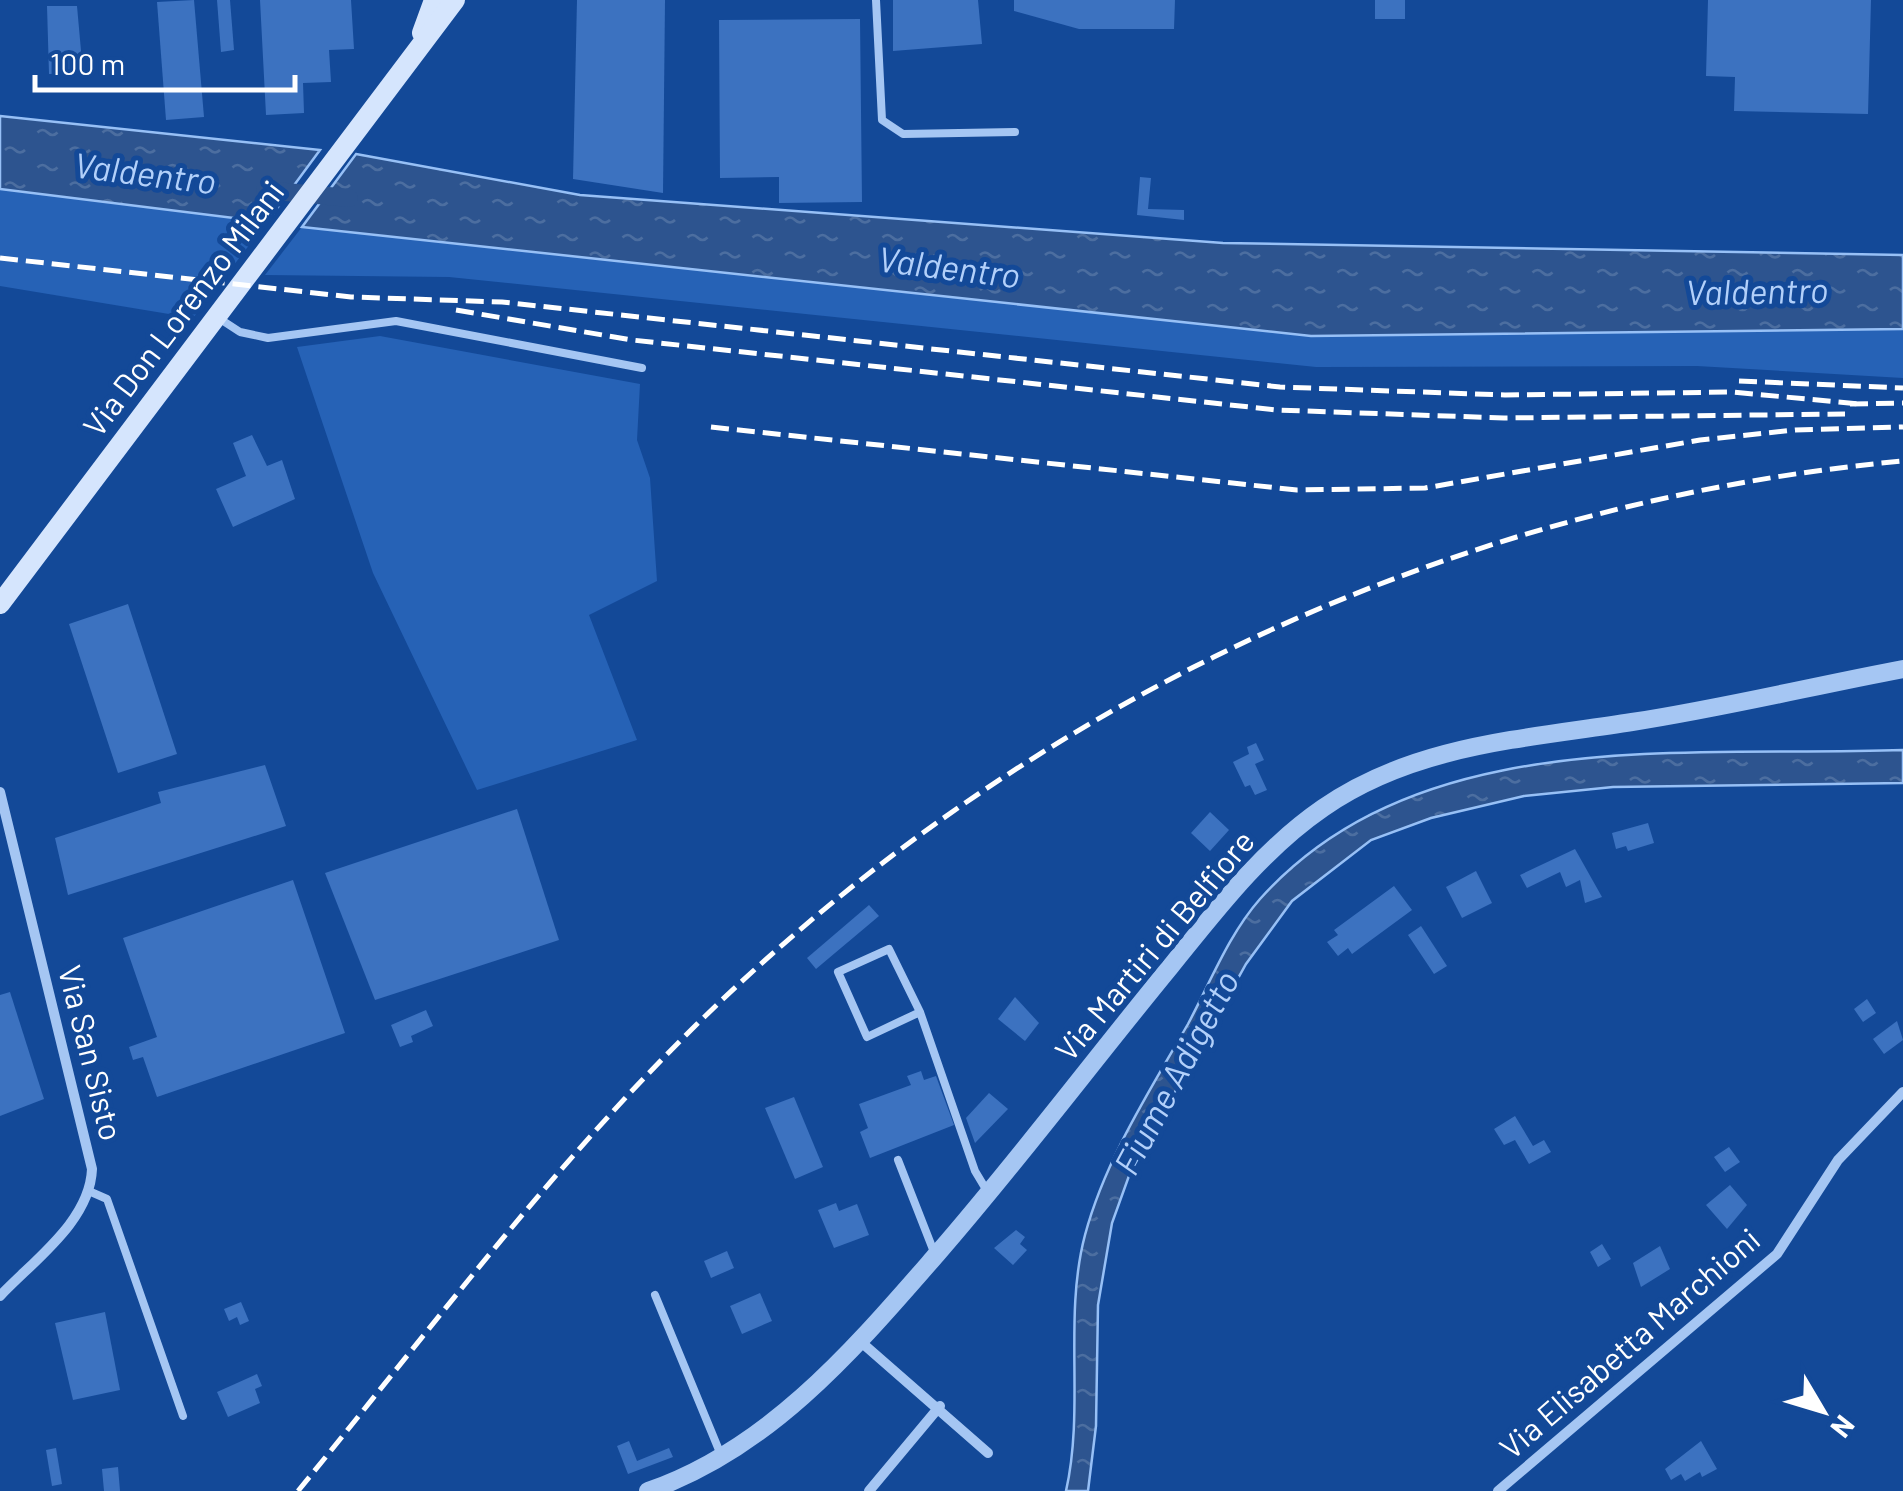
<svg xmlns="http://www.w3.org/2000/svg" width="1903" height="1491" viewBox="0 0 1903 1491" font-family="Barlow,sans-serif">
	<style>
		.green { fill: #2662b6 }
		.water { fill: url(#water-ripples); stroke: #97c0f6; stroke-width: 2.5 }
		.lines { fill: none; stroke-linecap: round; stroke-linejoin: round }
		.canal { stroke: #2d548f; stroke-width: 18 }
		.building { fill: #3c72c0 }
		.service { stroke: #a5c6f3; stroke-width: 8 }
		.minor { stroke: #a5c6f3; stroke-width: 10 }
		.tertiary { stroke: #a5c6f3; stroke-width: 18 }
		.secondary { stroke: #d5e5fd; stroke-width: 20 }
		.rail { stroke: #fff; stroke-width: 5; stroke-dasharray: 18 8; stroke-linecap: butt }
		.labels { text-anchor: middle; stroke-width: 10; stroke-linejoin: round; paint-order: stroke }
		.street-label { font-size: 32px; fill: #fff; stroke: #134998 }
		.water-label { font-size: 35px; font-style: italic; fill: #b2d0fa; stroke: #134998 }
	</style>
	<defs>
		<pattern id="water-ripples" width="26" height="14" patternUnits="userSpaceOnUse" patternTransform="scale(2.5)"><rect width="26" height="14" fill="#2d548f"/><path d="M2 4q2-2 4 0t4 0M15 11q2-2 4 0t4 0" fill="none" stroke="#4c6ea0"/></pattern>
	</defs>
	<rect width="100%" height="100%" fill="#134998"/>
	<g class="green">
		<path d="M0 189 267 222 193 318 0 286Z"/>
		<path d="M302 227 1311 336 1903 329V378L1697 366 1316 367 449 277 265 275Z"/>
		<path d="M380 336 640 384 637 440 650 478 657 581 589 615 637 740 477 790 373 573 297 347Z"/>
	</g>
	<g class="water">
		<path d="M0 116 320 150 267 222 0 189Z"/>
		<path d="M356 154 580 195 1223 243 1903 255V329L1311 336 302 227Z"/>
		<path d="M1903 750V783L1613 787 1524 796 1431 818 1371 840 1292 901 1246 964 1130 1173 1112 1223 1098 1305 1096 1426 1088 1491H1066C1085 1407 1063 1318 1085 1235 1105 1160 1150 1090 1188 1024 1210 983 1229 934 1260 899 1419 722 1687 758 1903 750Z"/>
	</g>
	<g class="lines">
		<path class="canal" d="M265 190 349 198"/>
	</g>
	<g class="building">
		<path d="M194 0 204 117 166 120 157 2Z"/>
		<path d="M217 0H230L234 50 221 52Z"/>
		<path d="M260 0H351L354 49 329 50 331 82 303 83 304 113 266 115Z"/>
		<path d="M577 0H665L663 193 573 179Z"/>
		<path d="M893 0H978L982 44 893 51Z"/>
		<path d="M1014 0H1175L1174 29H1079L1014 11Z"/>
		<rect x="1375" y="0" width="30" height="19"/>
		<path d="M1708 0H1871L1868 114 1734 111 1735 77 1706 76Z"/>
		<path d="M47 6H77L83 73 49 74Z"/>
		<path d="M860 19 862 202 779 203V177L720 178 719 20Z"/>
		<path d="M1140 177 1151 178 1148 209 1184 210V220L1137 215Z"/>
		<path d="M252 435 267 466 282 460 295 499 233 527 216 489 246 476 233 443Z"/>
		<path d="M128 604 177 754 118 773 69 624Z"/>
		<path d="M1256 743 1264 760 1255 764 1267 790 1255 795 1250 785 1245 787 1233 762 1249 754 1247 747Z"/>
		<path d="M265 765 286 826 68 895 55 838 161 803 158 792Z"/>
		<path d="M517 809 559 940 375 1000 325 873Z"/>
		<path d="M1210 812 1229 830 1210 851 1191 833Z"/>
		<path d="M1648 823 1654 843 1628 851 1626 846 1616 849 1612 833Z"/>
		<path d="M1575 849 1602 897 1585 903 1580 880 1566 887 1560 872 1527 888 1520 875Z"/>
		<path d="M1476 871 1492 903 1462 918 1446 887Z"/>
		<path d="M293 880 345 1033 157 1097 143 1057 133 1060 129 1047 157 1037 123 938Z"/>
		<path d="M1394 886 1412 910 1352 954 1348 948 1338 956 1327 942 1338 935 1334 930Z"/>
		<path d="M869 905 879 916 816 969 807 958Z"/>
		<path d="M1421 926 1447 966 1434 974 1408 935Z"/>
		<path d="M10 992 44 1099 0 1116V995Z"/>
		<path d="M1015 997 1039 1023 1025 1041 998 1019Z"/>
		<path d="M1867 999 1876 1013 1863 1022 1854 1009Z"/>
		<path d="M426 1010 433 1026 411 1036 413 1042 400 1047 391 1025Z"/>
		<path d="M1897 1021 1903 1040 1884 1054 1873 1039Z"/>
		<path d="M921 1071 924 1080 936 1076 954 1125 870 1158 860 1132 868 1128 859 1104 911 1085 907 1076Z"/>
		<path d="M989 1093 1008 1109 975 1143 966 1118Z"/>
		<path d="M794 1097 823 1167 795 1179 765 1108Z"/>
		<path d="M1515 1116 1533 1146 1544 1140 1551 1152 1529 1164 1515 1140 1504 1145 1494 1129Z"/>
		<path d="M1729 1147 1740 1162 1725 1172 1714 1157Z"/>
		<path d="M1730 1185 1747 1205 1727 1229 1706 1205Z"/>
		<path d="M836 1203 839 1211 857 1204 869 1235 834 1248 818 1210Z"/>
		<path d="M1016 1230 1025 1237 1020 1244 1027 1250 1013 1265 994 1248Z"/>
		<path d="M1602 1244 1611 1259 1598 1267 1590 1252Z"/>
		<path d="M1660 1246 1670 1269 1641 1287 1633 1263Z"/>
		<path d="M727 1251 734 1268 711 1278 704 1261Z"/>
		<path d="M760 1293 772 1321 742 1334 730 1306Z"/>
		<path d="M241 1302 249 1321 240 1325 237 1317 229 1321 224 1309Z"/>
		<path d="M105 1312 120 1390 73 1400 55 1323Z"/>
		<path d="M257 1374 262 1386 255 1389 260 1403 228 1417 217 1392Z"/>
		<path d="M629 1441 637 1461 669 1448 673 1457 628 1474 617 1446Z"/>
		<path d="M1701 1441 1717 1469 1702 1477 1700 1472 1685 1481 1681 1474 1671 1480 1665 1469Z"/>
		<path d="M56 1448 62 1484 52 1486 46 1450Z"/>
		<path d="M118 1467 120 1491H104L102 1469Z"/>
	</g>
	<g class="lines">
		<g class="service">
			<path d="M876 0 882 120 903 134 1015 132"/>
			<path d="M217 317 240 332 268 338 396 321 642 368"/>
			<path d="M920 1012 867 1037 838 972 889 949 920 1012 975 1171 987 1191"/>
			<path d="M898 1160 934 1252"/>
			<path d="M91 1192 107 1199 183 1416"/>
			<path d="M655 1295 721 1455"/>
		</g>
		<g class="minor">
			<path d="M0 792 92 1169C90 1221 34 1260 0 1296"/>
			<path d="M861 1342 988 1453"/>
			<path d="M869 1491 940 1406"/>
			<path d="M1498 1491 1777 1254 1838 1160 1903 1092"/>
		</g>
		<path class="tertiary" d="M648 1491C770 1449 855 1348 937 1254 1018 1161 1092 1062 1171 966 1217 909 1262 850 1323 808 1415 744 1526 739 1632 722 1723 708 1813 686 1903 669"/>
		<g class="secondary">
			<path d="M422 33 434 0"/>
			<path d="M0 604 455 0"/>
		</g>
		<g class="rail">
			<path d="M0 258 351 297 502 302 1280 387 1505 395 1732 392 1860 404"/>
			<path d="M456 310 632 340 1277 410 1504 418 1845 414"/>
			<path d="M1739 381 1903 388"/>
			<path d="M1850 404 1903 403"/>
			<path d="M711 427 1297 490 1425 488 1700 440 1795 430 1903 427"/>
			<path d="M298 1491C425 1336 547 1173 690 1031 1014 709 1447 503 1903 461"/>
		</g>
	</g>
	<g class="labels">
		<g class="street-label">
			<text transform="translate(184 309) rotate(-53)" y="11">Via Don Lorenzo Milani</text>
			<text transform="translate(1155 946) rotate(-50)" y="11">Via Martiri di Belfiore</text>
			<text transform="translate(90 1053) rotate(76)" y="11">Via San Sisto</text>
			<text transform="translate(1630 1344) rotate(-41)" y="11">Via Elisabetta Marchioni</text>
		</g>
		<g class="water-label">
			<text transform="translate(145 174) rotate(7)" y="12">Valdentro</text>
			<text transform="translate(949 268) rotate(7)" y="12">Valdentro</text>
			<text transform="translate(1757 292) rotate(-1)" y="12">Valdentro</text>
			<text transform="translate(1177 1073) rotate(-62)" y="12">Fiume Adigetto</text>
		</g>
	</g>
	<g transform="translate(1823 1411) rotate(128)" stroke="#134998" stroke-width="8" paint-order="stroke">
	<path d="M0-8L18 38L0 25L-18 38Z" fill="#ffffff"/>
	<text y="-15" font-size="28" font-weight="bold" text-anchor="middle" fill="#ffffff">N</text>
	</g>
	<path d="M35 75v15h260v-15" fill="none" stroke="#ffffff" stroke-width="5"/>
	<text x="50" y="75" font-size="30" fill="#ffffff" stroke="#134998" stroke-width="8" paint-order="stroke">100 m</text>
</svg>
